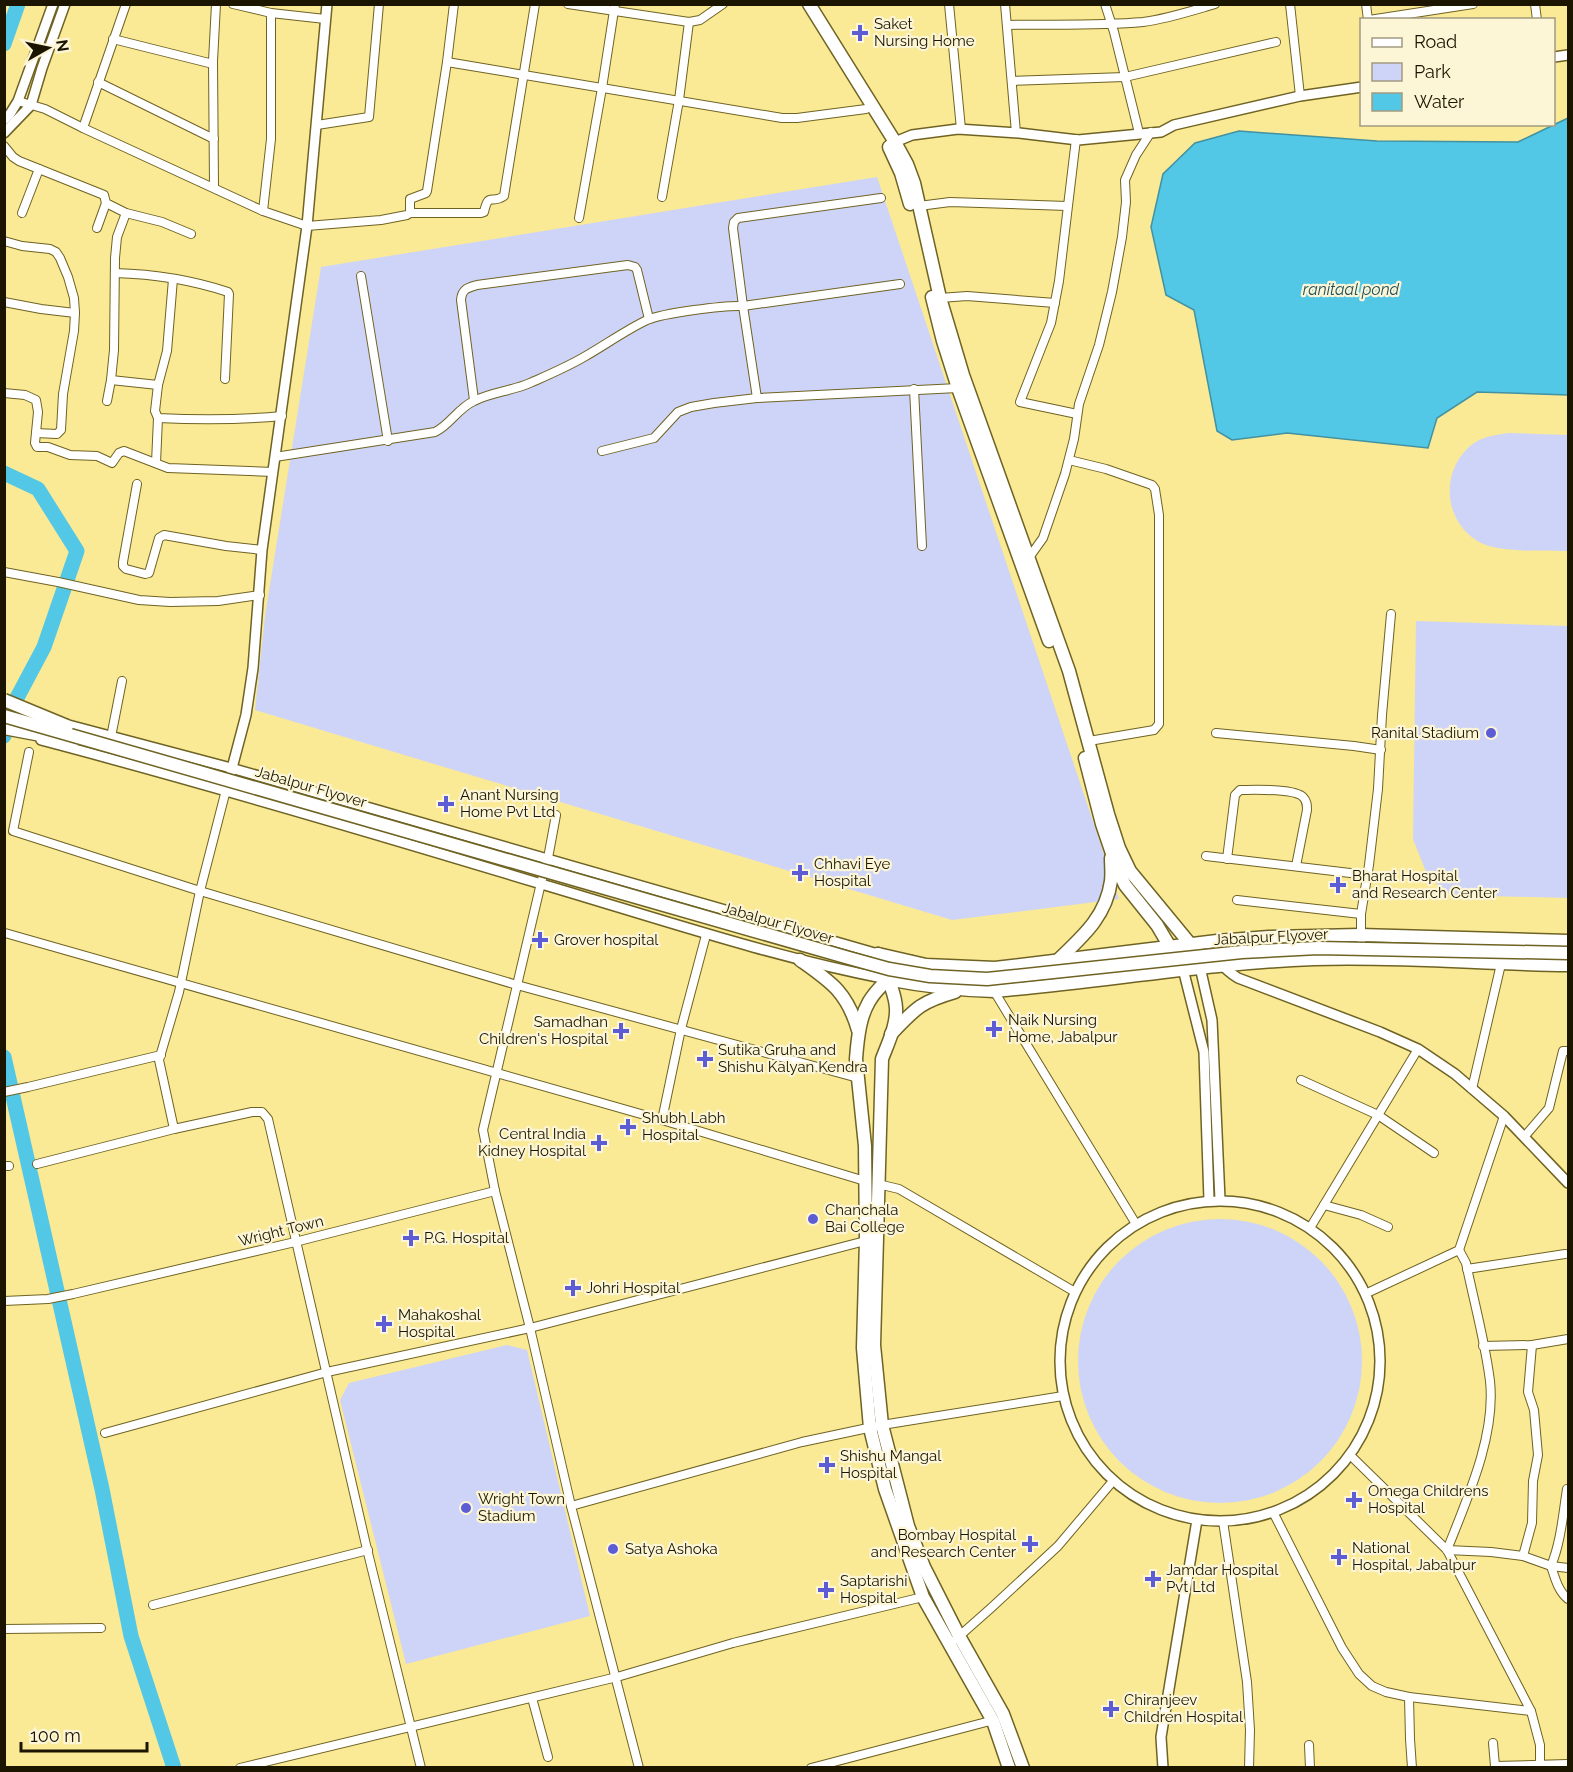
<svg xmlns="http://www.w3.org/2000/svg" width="1573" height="1772" viewBox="0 0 1573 1772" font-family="Raleway,sans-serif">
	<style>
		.green { fill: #ced4f8 }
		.water { fill: #52c7e6; stroke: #4292a1; stroke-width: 1.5 }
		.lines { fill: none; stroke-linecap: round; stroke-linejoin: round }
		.river { stroke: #52c7e6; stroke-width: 15 }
		.minor-casing { stroke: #6f6323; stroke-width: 10 }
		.tertiary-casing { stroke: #6f6323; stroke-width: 12 }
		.primary-casing { stroke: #6f6323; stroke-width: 15 }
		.minor { stroke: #fff; stroke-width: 8 }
		.tertiary { stroke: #fff; stroke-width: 9 }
		.primary { stroke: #fff; stroke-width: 12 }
		.primary-bridge-casing { stroke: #6f6323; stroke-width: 15; stroke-linecap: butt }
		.primary-bridge { stroke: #fff; stroke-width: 12 }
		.poi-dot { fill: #5c5dd5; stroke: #fcf5d6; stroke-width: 2 }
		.labels { text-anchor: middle; stroke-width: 4.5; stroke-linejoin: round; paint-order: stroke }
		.poi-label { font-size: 15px; fill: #1b1500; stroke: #fcf5d6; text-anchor: start }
		.street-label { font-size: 15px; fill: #1b1500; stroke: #fcf5d6 }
		.water-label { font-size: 16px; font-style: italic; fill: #1f505d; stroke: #fcf5d6 }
	</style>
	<rect width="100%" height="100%" fill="#fae995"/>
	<g class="green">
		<path d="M877 177 1119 899 952 920 255 710 265 616 321 267Z"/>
		<path d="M1509 433 1568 435V551C1545 550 1501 553 1481 543 1446 525 1439 477 1467 449 1478 437 1494 435 1509 433Z"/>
		<path d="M1416 621 1568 626V898L1451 895 1428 877 1413 839Z"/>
		<circle cx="1220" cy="1361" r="142"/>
		<path d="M507 1345 527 1350 590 1616 406 1664 340 1400 349 1383Z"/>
	</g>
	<path class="water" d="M1568 118V395L1477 392 1437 418 1428 448 1287 433 1232 440 1217 431 1194 310 1166 295 1151 227 1163 174 1195 143 1239 131 1377 141 1518 142Z"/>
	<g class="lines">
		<g class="river">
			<path d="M4 44 18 4"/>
			<path d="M4 473 38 489 77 551 44 647 10 711 4 736"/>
			<path d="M4 1057 102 1489 131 1636 174 1768"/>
		</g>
		<g class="minor-casing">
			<g id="minor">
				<path d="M233 4 271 13 325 19"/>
				<path d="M568 4 689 22 700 20 723 4"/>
				<path d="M949 4 961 129"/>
				<path d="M1005 4 1016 133"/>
				<path d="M1105 4 1114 32 1139 133"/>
				<path d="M1290 4 1300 96"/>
				<path d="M1366 4 1368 20"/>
				<path d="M1535 4 1537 20"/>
				<path d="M1369 20 1473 4"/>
				<path d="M1007 25C1052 24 1098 26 1143 22 1167 19 1191 11 1215 4"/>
				<path d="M113 39 213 64"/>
				<path d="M447 62 782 118H797L866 109"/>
				<path d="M1012 81 1125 77 1276 42"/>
				<path d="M98 82 214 139"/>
				<path d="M18 101 45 109 83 128 263 211 307 226 381 220 407 215 410 213V199L426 193 427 191 447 62 454 4"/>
				<path d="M317 125 369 117 379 4"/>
				<path d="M83 128 126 4"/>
				<path d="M1076 139 1059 281 1051 323 1020 402 1077 414"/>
				<path d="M4 146 13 157 19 161 104 195 106 203 126 213 162 222 191 234"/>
				<path d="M214 187 213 61 216 4"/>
				<path d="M662 197 679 100 689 22"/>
				<path d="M881 198 738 218 734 222 733 228 743 306 900 284"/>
				<path d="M919 206 950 202 1067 206"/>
				<path d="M263 211 271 139V13"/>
				<path d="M22 213 39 169"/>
				<path d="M410 213H481L484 212C489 191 491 205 504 196L535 4"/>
				<path d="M579 218 602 88 615 4"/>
				<path d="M97 228 106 203"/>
				<path d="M4 241 22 246 50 249 56 252 60 258 68 277 74 298 75 313 74 331 63 394 61 430 57 434 36 433"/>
				<path d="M115 273C152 274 192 280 228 292L229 294 225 379"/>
				<path d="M361 276 388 441"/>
				<path d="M173 279 167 351 158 385 155 411 158 418C200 420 240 420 282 416"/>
				<path d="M940 298 967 296 1055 303"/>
				<path d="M4 302 41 309 75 313"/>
				<path d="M111 380 158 385"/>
				<path d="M914 389 922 546"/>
				<path d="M4 393 25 395 36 400 38 412 35 443 37 447H48L70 455 97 456 112 463 119 453 124 451 168 468 273 472"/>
				<path d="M474 400 461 300C462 289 467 288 477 285L628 265 635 267 637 270 649 319"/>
				<path d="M107 401 111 380 114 350 115 258 117 237 126 213"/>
				<path d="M602 451 654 438 678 412 691 407 714 403 757 398 958 388"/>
				<path d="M275 457 435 432C450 425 458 408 474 401 491 392 512 391 530 383 548 375 567 367 584 357 605 345 626 330 647 320 663 313 725 305 743 306L757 398"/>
				<path d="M1069 460 1106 469 1152 485 1155 489 1159 515V724L1154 730 1089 741"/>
				<path d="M156 463 158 418"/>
				<path d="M137 484 123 562V566L126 569 145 574 149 573 159 538 164 535 226 546 262 550"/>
				<path d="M1028 559 1043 538 1065 474 1074 439 1079 404 1099 345 1112 292 1122 237 1126 202 1125 180 1136 155 1151 132"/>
				<path d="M4 572 58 582 139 600 170 602 218 601 260 595"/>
				<path d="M1216 733 1354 746 1381 750"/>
				<path d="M111 737 122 681"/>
				<path d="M29 752 13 831 200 891 517 985 858 1078"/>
				<path d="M556 815 548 858 541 883 483 1130 495 1191 530 1328 571 1506 639 1768"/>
				<path d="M1206 856 1367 875"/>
				<path d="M1227 859 1235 795 1240 790C1253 790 1294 788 1303 797 1307 801 1307 805 1307 810L1296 866"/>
				<path d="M1237 900 1361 914"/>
				<path d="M5 933 662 1120 865 1181"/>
				<path d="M1361 952V914L1369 865 1378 789 1382 715 1391 614"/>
				<path d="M994 991 1136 1224"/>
				<path d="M1301 1080 1378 1115 1434 1153"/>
				<path d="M1472 1089 1501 964"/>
				<path d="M4 1092 28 1087 161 1055"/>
				<path d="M662 1120 681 1029 706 935"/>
				<path d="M174 1129 159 1060 179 992 200 891 226 790"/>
				<path d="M1525 1136 1549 1108 1563 1051H1568"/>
				<path d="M37 1164 174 1129 252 1112H262L268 1119 366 1545 421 1768"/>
				<path d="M4 1166H9"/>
				<path d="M878 1184 899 1189 1075 1292"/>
				<path d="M1324 1205 1361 1215 1388 1227"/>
				<path d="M1310 1228 1418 1049"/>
				<path d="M1467 1269 1565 1254"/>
				<path d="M1365 1294 1459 1250 1504 1116"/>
				<path d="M4 1301 48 1299 73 1294 295 1242 495 1191"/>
				<path d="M1483 1346 1532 1345 1568 1339"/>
				<path d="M105 1433 327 1372 530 1328 869 1240"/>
				<path d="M1567 1489C1563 1514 1561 1542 1551 1566 1555 1578 1558 1591 1568 1599"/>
				<path d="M571 1506 802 1442 882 1425 1063 1396"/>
				<path d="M1273 1512 1342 1648 1359 1674 1372 1686 1386 1692 1409 1697 1531 1711 1447 1550 1350 1455"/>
				<path d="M1223 1521 1247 1682 1250 1730 1249 1768"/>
				<path d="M1447 1550C1467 1499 1496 1436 1490 1381 1485 1341 1474 1302 1466 1263L1459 1250"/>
				<path d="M1447 1550 1491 1552 1523 1556 1551 1566 1568 1568"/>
				<path d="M1523 1556 1532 1523 1533 1481 1538 1455 1534 1410 1528 1392 1532 1345"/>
				<path d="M153 1605 368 1550"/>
				<path d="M4 1629 101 1628"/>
				<path d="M956 1639 991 1608 1058 1546 1113 1481"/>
				<path d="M1409 1697 1410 1739 1412 1768"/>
				<path d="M532 1698 548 1757"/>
				<path d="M1531 1711 1540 1745V1764"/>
				<path d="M1493 1743 1495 1766 1568 1764"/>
				<path d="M1309 1745 1310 1768"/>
				<path d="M240 1768 617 1677 733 1643 923 1597"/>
				<path d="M811 1768 994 1720"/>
			</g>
		</g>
		<g class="tertiary-casing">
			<g id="tertiary">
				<path d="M1554 57 1568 55"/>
				<path d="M4 120 10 114 18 101 53 4"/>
				<path d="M4 133 31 105 42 68 65 4"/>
				<path d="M890 144 912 135 958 129 1019 133 1078 140 1161 132 1174 125 1300 96 1362 87"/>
				<path d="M61 723 231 768 878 954"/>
				<path d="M41 740C208 784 373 833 538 883 654 917 768 956 887 979"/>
				<path d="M227 787 246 715 253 668 262 550 307 226 327 4"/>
				<path d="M1217 941C1221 962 1219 966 1238 978L1380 1032 1418 1049 1455 1074 1504 1116 1568 1183"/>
				<path d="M1200 967 1212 1020 1220 1200"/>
				<path d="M1183 969 1204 1052 1209 1200"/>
				<circle cx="1220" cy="1361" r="160"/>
				<path d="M1163 1768 1161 1737 1197 1520"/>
			</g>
		</g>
		<g class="primary-casing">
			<g id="primary">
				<path d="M809 4 895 142 907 164 914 183 940 298 963 375 1069 671 1108 814 1119 848 1130 871 1191 945 1200 967"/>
				<path d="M889 147 901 173 910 204"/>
				<path d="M932 297 943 341 958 388 1049 641"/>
				<path d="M4 728 62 739H79"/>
				<path d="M1085 758 1102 824 1117 868 1125 885 1157 925 1183 969"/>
				<path d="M878 954C884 971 895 990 896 1008 897 1025 888 1043 882 1059L874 1345 882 1425 908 1526 924 1567 959 1636 1003 1714 1023 1768"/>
				<path d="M878 954 926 965 995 968 1217 941 1269 937 1360 935 1568 941"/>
				<path d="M800 960C831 982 847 992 858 1030"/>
				<path d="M1057 961C1082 937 1106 917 1111 881 1112 874 1111 865 1111 858"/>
				<path d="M911 962C868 993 860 1005 856 1059L865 1146 866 1240 863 1348 870 1428 885 1489 923 1597 993 1721 1009 1768"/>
				<path d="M887 979C923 986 957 990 994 991 1101 982 1207 963 1314 959 1399 956 1484 964 1568 965"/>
				<path d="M891 1034C915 1009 920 1002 955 992"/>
			</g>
		</g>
		<use href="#minor" class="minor"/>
		<use href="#tertiary" class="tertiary"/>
		<use href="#primary" class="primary"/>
		<g class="primary-bridge-casing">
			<g id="primary-bridge">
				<path d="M4 700 67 726"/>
				<path d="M4 716 849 958 889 969 930 976 987 979 1242 952 1318 948 1568 953"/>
			</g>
		</g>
		<use href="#primary-bridge" class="primary-bridge"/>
	</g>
	<g class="poi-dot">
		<path d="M857 24h6v6h6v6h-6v6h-6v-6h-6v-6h6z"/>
		<circle cx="1491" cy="733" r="6"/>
		<path d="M443 795h6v6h6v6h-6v6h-6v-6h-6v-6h6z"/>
		<path d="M797 864h6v6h6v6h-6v6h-6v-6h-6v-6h6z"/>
		<path d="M1335 876h6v6h6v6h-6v6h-6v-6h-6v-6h6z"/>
		<path d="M537 931h6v6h6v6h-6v6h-6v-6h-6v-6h6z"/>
		<path d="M991 1020h6v6h6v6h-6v6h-6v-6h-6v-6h6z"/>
		<path d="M618 1022h6v6h6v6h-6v6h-6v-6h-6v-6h6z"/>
		<path d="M702 1050h6v6h6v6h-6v6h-6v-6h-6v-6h6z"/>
		<path d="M625 1118h6v6h6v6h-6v6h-6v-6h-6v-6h6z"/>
		<path d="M596 1134h6v6h6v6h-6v6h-6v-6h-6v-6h6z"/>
		<circle cx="813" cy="1219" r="6"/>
		<path d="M408 1229h6v6h6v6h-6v6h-6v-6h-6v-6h6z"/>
		<path d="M570 1279h6v6h6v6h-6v6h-6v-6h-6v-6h6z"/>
		<path d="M381 1315h6v6h6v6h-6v6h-6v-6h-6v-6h6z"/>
		<path d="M824 1456h6v6h6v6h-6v6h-6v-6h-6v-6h6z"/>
		<path d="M1351 1491h6v6h6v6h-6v6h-6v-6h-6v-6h6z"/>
		<circle cx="466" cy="1508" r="6"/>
		<path d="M1027 1535h6v6h6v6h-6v6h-6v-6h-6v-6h6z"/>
		<circle cx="613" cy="1549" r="6"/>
		<path d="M1336 1548h6v6h6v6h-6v6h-6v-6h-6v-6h6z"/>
		<path d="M1150 1570h6v6h6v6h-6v6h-6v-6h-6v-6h6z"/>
		<path d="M823 1581h6v6h6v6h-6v6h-6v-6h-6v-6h6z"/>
		<path d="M1108 1700h6v6h6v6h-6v6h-6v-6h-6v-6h6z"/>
	</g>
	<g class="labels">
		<g class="poi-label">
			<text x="874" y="29">Saket<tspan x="874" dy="17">Nursing Home</tspan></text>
			<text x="1479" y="738" text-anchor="end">Ranital Stadium</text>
			<text x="460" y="800">Anant Nursing<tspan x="460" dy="17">Home Pvt Ltd</tspan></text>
			<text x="814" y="869">Chhavi Eye<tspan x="814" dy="17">Hospital</tspan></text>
			<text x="1352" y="881">Bharat Hospital<tspan x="1352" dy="17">and Research Center</tspan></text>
			<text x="554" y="945">Grover hospital</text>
			<text x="1008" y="1025">Naik Nursing<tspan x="1008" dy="17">Home, Jabalpur</tspan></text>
			<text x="608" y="1027" text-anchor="end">Samadhan<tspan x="608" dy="17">Children's Hospital</tspan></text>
			<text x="718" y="1055">Sutika Gruha and<tspan x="718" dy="17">Shishu Kalyan Kendra</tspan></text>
			<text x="642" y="1123">Shubh Labh<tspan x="642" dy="17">Hospital</tspan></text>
			<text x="586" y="1139" text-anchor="end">Central India<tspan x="586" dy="17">Kidney Hospital</tspan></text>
			<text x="825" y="1215">Chanchala<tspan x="825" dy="17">Bai College</tspan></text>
			<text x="424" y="1243">P.G. Hospital</text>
			<text x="586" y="1293">Johri Hospital</text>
			<text x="398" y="1320">Mahakoshal<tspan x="398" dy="17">Hospital</tspan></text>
			<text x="840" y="1461">Shishu Mangal<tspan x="840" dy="17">Hospital</tspan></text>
			<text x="1368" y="1496">Omega Childrens<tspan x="1368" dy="17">Hospital</tspan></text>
			<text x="478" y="1504">Wright Town<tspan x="478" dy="17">Stadium</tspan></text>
			<text x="1016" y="1540" text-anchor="end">Bombay Hospital<tspan x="1016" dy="17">and Research Center</tspan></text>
			<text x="1352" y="1553">National<tspan x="1352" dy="17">Hospital, Jabalpur</tspan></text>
			<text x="625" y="1554">Satya Ashoka</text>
			<text x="1166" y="1575">Jamdar Hospital<tspan x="1166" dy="17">Pvt Ltd</tspan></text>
			<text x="840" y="1586">Saptarishi<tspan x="840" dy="17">Hospital</tspan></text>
			<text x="1124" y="1705">Chiranjeev<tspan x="1124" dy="17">Children Hospital</tspan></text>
		</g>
		<g class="street-label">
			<text transform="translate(311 787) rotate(16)" y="5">Jabalpur Flyover</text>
			<text transform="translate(778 923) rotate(16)" y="5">Jabalpur Flyover</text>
			<text transform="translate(1271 937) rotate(-3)" y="5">Jabalpur Flyover</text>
			<text transform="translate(281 1231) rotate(-14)" y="5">Wright Town</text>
		</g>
		<g class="water-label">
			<text x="1351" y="295">ranitaal pond</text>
		</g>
	</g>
	<rect width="1573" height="1772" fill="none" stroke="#1b1500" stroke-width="12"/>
	<rect x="1360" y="18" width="195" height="108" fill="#fcf5d6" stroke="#a29b80" stroke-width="1.5"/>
	<rect x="1372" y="38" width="30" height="9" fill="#ffffff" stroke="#a29b80" stroke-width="1.5"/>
	<text x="1414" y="48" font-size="18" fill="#1b1500">Road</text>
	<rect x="1372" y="63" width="30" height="18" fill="#ced4f8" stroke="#a29b80" stroke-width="1.5"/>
	<text x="1414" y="78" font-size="18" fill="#1b1500">Park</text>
	<rect x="1372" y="93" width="30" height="18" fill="#52c7e6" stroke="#a29b80" stroke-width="1.5"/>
	<text x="1414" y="108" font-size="18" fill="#1b1500">Water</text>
	<g transform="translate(48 48) rotate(81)" stroke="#fcf5d6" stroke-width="4.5" paint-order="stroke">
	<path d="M0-4.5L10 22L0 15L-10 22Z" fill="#1b1500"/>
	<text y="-9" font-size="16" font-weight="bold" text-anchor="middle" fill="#1b1500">N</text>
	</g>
	<path d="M21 1742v9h126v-9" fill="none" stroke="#1b1500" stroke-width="3"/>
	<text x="30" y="1742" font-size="18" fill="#1b1500" stroke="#fcf5d6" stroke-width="4.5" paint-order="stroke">100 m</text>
</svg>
